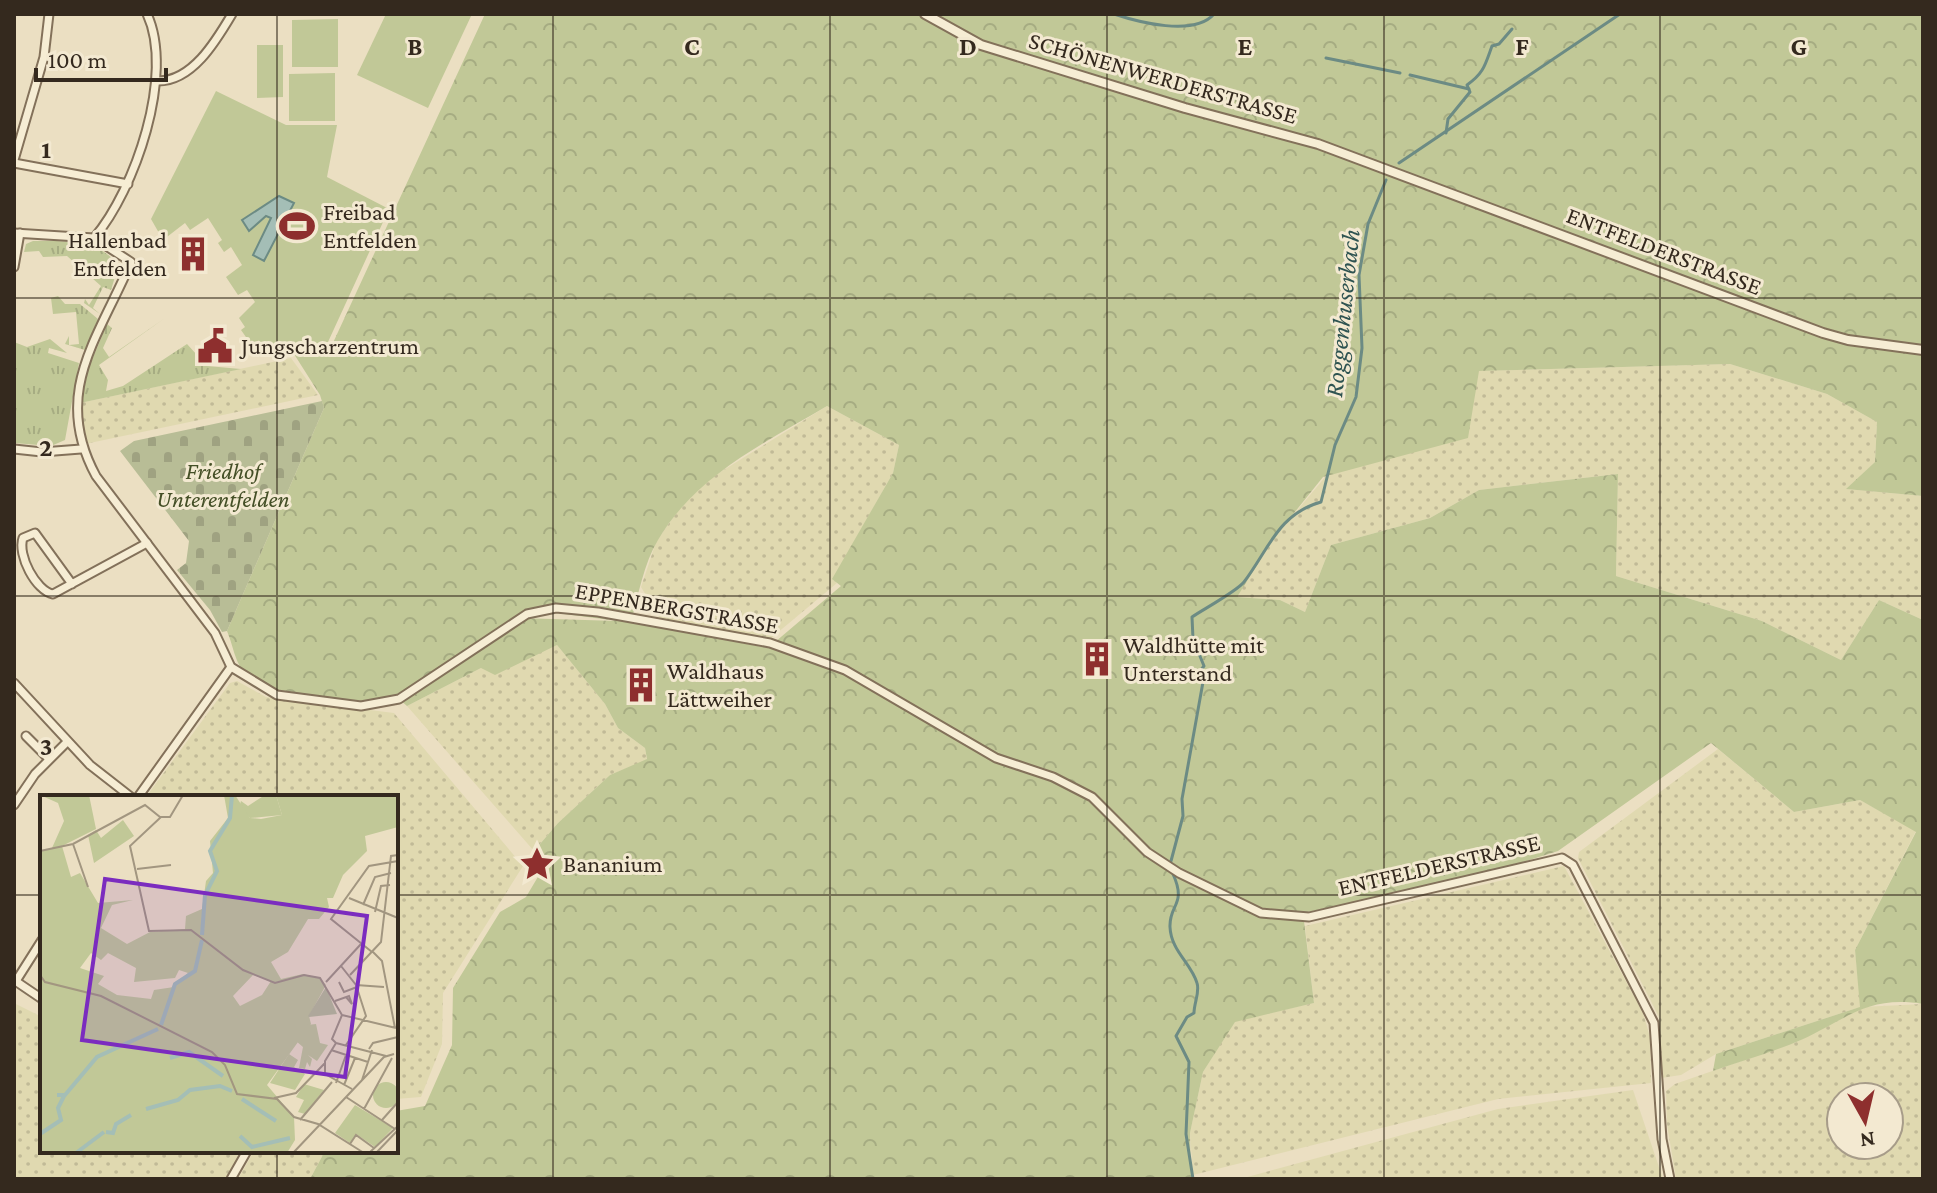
<svg xmlns="http://www.w3.org/2000/svg" width="1937" height="1193" viewBox="0 0 1937 1193" font-family="'Crimson Pro',serif">
	<style>
		.farmland { fill: url(#farmland-dots); fill-rule: evenodd }
		.grass { fill: url(#grass-tufts) }
		.forest { fill: url(#forest-crowns); fill-rule: evenodd }
		.cemetery { fill: url(#cemetery-stones) }
		.green { fill: #c1c897 }
		.water { fill: #a4beb6; stroke: #6c8b84; stroke-width: 2 }
		.lines { fill: none; stroke-linecap: round; stroke-linejoin: round }
		.stream { stroke: #6c8b84; stroke-width: 3 }
		.minor-casing { stroke: #83715a; stroke-width: 11 }
		.tertiary-casing { stroke: #83715a; stroke-width: 12 }
		.minor { stroke: #f6edd4; stroke-width: 7 }
		.tertiary { stroke: #f6edd4; stroke-width: 8 }
		.grid { fill: none; stroke: #34291e; stroke-width: 2; stroke-opacity: 0.55 }
		.labels { text-anchor: middle; stroke-width: 6; stroke-linejoin: round; paint-order: stroke }
		.street-label { font-size: 24px; fill: #34291e; stroke: #f3e9d1 }
		.poi-label { font-size: 24px; fill: #34291e; stroke: #f3e9d1; text-anchor: start }
		.park-label { font-size: 24px; font-style: italic; fill: #444f26; stroke: #f3e9d1 }
		.water-label { font-size: 26px; font-style: italic; fill: #2e5351; stroke: #f3e9d1 }
		.inset-river { fill: none; stroke: #a4beb6; stroke-width: 4 }
		.inset-road { fill: none; stroke: #a29680; stroke-width: 2 }
		.view { fill: #7b2cbf; fill-opacity: 0.15; stroke: #7b2cbf; stroke-width: 4 }
		.inset-edge { fill: none; stroke: #34291e; stroke-width: 4 }
		.grid-label { font-size: 26px; text-anchor: middle; font-weight: bold; fill: #34291e; stroke: #f3e9d1; stroke-width: 6; stroke-linejoin: round; paint-order: stroke }
	</style>
	<defs>
		<pattern id="farmland-dots" width="8" height="8" patternUnits="userSpaceOnUse" patternTransform="scale(2)"><rect width="8" height="8" fill="#e0d9b0"/><path d="M2 2h.1M6 6h.1" fill="none" stroke="#c1ba97" stroke-width="1.8" stroke-linecap="round"/></pattern>
		<pattern id="grass-tufts" width="24" height="20" patternUnits="userSpaceOnUse" patternTransform="scale(2)"><rect width="24" height="20" fill="#c1c897"/><path d="M3 7l-1-3M5 7V3M7 7l1-3M15 17l-1-3M17 17v-4M19 17l1-3" fill="none" stroke="#a6ac82"/></pattern>
		<pattern id="forest-crowns" width="20" height="18" patternUnits="userSpaceOnUse" patternTransform="scale(2)"><rect width="20" height="18" fill="#c1c897"/><path d="M2 6a3 3 0 1 1 6 0M12 15a3 3 0 1 1 6 0" fill="none" stroke="#a6ac82"/></pattern>
		<pattern id="cemetery-stones" width="16" height="16" patternUnits="userSpaceOnUse" patternTransform="scale(2)"><rect width="16" height="16" fill="#b8bd96"/><path d="M2 7V4a2 2 0 0 1 4 0v3zM10 15v-3a2 2 0 0 1 4 0v3z" fill="#9fa281"/></pattern>
	</defs>
	<rect width="100%" height="100%" fill="#ebdfc2"/>
	<g class="farmland">
		<path d="M291 358 318 395 85 444 80 403Z"/>
		<path d="M1730 364 1827 394 1877 422 1875 462 1847 489 1923 496V620L1879 600 1841 660 1762 621 1616 576 1618 474 1479 490 1430 518 1331 545 1305 612 1280 600 1236 597 1274 538 1326 476 1478 371Z"/>
		<path d="M827 406 899 445 893 473 833 579 837 583 770 639 661 620 641 587 656 542 679 509 709 479Z"/>
		<path d="M557 645 605 704 618 728 645 748 647 760 610 775 558 823 534 851 407 706 481 668Z"/>
		<path d="M237 681 266 697 394 713 523 866 443 993 442 1044 421 1097 396 1099V797H146L230 683Z"/>
		<path d="M1718 749 1794 812 1860 800 1916 831 1855 950 1861 1007 1923 1004V1179H1676L1667 1124 1666 1091 1675 1084 1799 1041 1857 1008 1716 1054 1681 1075 1661 1078 1659 1017 1578 858 1579 852ZM1841 1097H1889V1145H1841Z"/>
		<path d="M1564 866 1643 1013 1650 1037 1651 1083 1498 1099 1193 1175 1190 1133 1203 1072 1235 1021 1314 1003 1305 926Z"/>
		<path d="M14 1003 42 1017V1151H228L240 1155 226 1179H14Z"/>
		<path d="M1633 1090 1663 1179H1240L1498 1109Z"/>
		<path d="M254 1151H325L310 1179H238Z"/>
	</g>
	<g class="grass">
		<path d="M33 241C60 241 103 238 118 267L111 290 103 287 93 308 100 314 84 303 85 299 89 305 101 286 67 256 43 257 39 251 24 252 26 244Z"/>
		<path d="M58 296 65 304H80L98 319 85 350 65 344 69 336V345L79 344 76 312 53 314 51 298Z"/>
		<path d="M165 318 99 365 108 380 106 391 123 386 187 344 207 366 241 369 80 403 87 372 107 324 112 328 103 348 109 357Z"/>
		<path d="M50 339 67 353 49 348 48 353 79 363 65 440 51 446 14 443V342L27 347Z"/>
	</g>
	<path class="forest" d="M485 14H1923V496L1846 489 1875 462 1877 422 1827 394 1730 364 1479 371 1468 438 1323 477 1274 538 1237 597 1280 600 1305 612 1331 545 1430 518 1479 490 1618 474 1616 576 1762 621 1841 660 1879 600 1923 620V1004C1868 995 1847 1019 1801 1040 1773 1052 1742 1061 1713 1071L1716 1054 1860 1007 1855 950 1916 832 1860 800 1794 812 1711 743 1558 851 1485 874 1303 913 1314 1003 1235 1022 1203 1072 1190 1133 1191 1179H310L325 1151H396V1111L425 1106 452 1045 453 988 500 912 526 897 542 870 534 851 558 823 610 775 647 759 645 748 618 728 605 704 557 645 495 675 481 668 407 706 399 699 519 618 618 621 526 609 388 702C355 707 267 705 246 676 234 660 234 648 227 631L324 408 320 395 294 354 332 345ZM827 406 899 445 893 473 832 579 841 586 768 648 631 622C638 596 644 563 658 540 696 475 765 443 827 406Z"/>
	<path class="cemetery" d="M322 401 324 408 227 631 222 632 210 610 177 570 186 563 189 541 120 451 134 441Z"/>
	<g class="green">
		<path d="M386 14H472L428 108 357 75Z"/>
		<path d="M338 19V67H292V20Z"/>
		<path d="M257 45H283V97L257 98Z"/>
		<path d="M335 73V121H289V74Z"/>
		<path d="M216 91 286 125H337L327 177 389 209 328 342 260 357 241 330 245 327 239 318 255 302 247 290 238 295 226 277 242 265 231 247 224 252 218 243 222 240 208 218 190 230 185 223 163 240 151 219Z"/>
	</g>
	<path class="water" d="M279 196 294 203 264 261 253 255 271 218 266 216 249 231 242 220Z"/>
	<g class="lines">
		<g class="stream">
			<path d="M1114 14C1138 22 1194 37 1214 14"/>
			<path d="M1326 58 1400 73"/>
			<path d="M1410 75 1469 89"/>
			<path d="M1446 133 1448 119 1470 92 1467 85C1484 73 1485 65 1492 46L1499 44 1512 29"/>
			<path d="M1399 163 1620 14"/>
			<path d="M1171 861 1183 816 1182 799 1203 682 1200 671 1204 666 1193 639 1192 617C1204 609 1237 591 1244 582 1269 549 1278 514 1321 502L1335 445 1356 397 1362 348 1359 275 1368 224 1386 180"/>
			<path d="M1173 874C1187 905 1169 904 1170 927 1171 951 1191 963 1197 983 1200 992 1194 1003 1194 1013L1187 1017 1176 1036 1189 1062 1186 1134 1193 1179"/>
		</g>
		<g class="minor-casing">
			<g id="minor">
				<path d="M157 81C192 82 216 41 232 14"/>
				<path d="M14 160 44 57 49 14"/>
				<path d="M14 163 128 184"/>
				<path d="M14 233 94 238 131 262C98 339 51 393 96 476L215 633 231 667 277 695 361 706 399 699 527 614 556 608 598 612 770 643 845 670 996 758 1053 777 1092 797 1147 852 1179 873 1261 913 1309 917 1562 858 1573 865 1654 1023 1662 1139 1670 1179"/>
				<path d="M94 238C135 190 175 74 147 14"/>
				<path d="M14 267 20 233"/>
				<path d="M14 449 42 452 81 449"/>
				<path d="M72 584 35 533 23 538C17 555 36 591 53 594L147 543"/>
				<path d="M14 683 90 765 131 797"/>
				<path d="M26 736 49 759"/>
				<path d="M138 797 231 667"/>
				<path d="M14 805 35 774 67 742"/>
				<path d="M14 980 42 999"/>
				<path d="M16 981 42 940"/>
				<path d="M231 1179 247 1151"/>
			</g>
		</g>
		<g class="tertiary-casing">
			<path id="tertiary" d="M925 14 981 45 1185 108 1318 144 1823 333 1848 340 1923 350"/>
		</g>
		<use href="#minor" class="minor"/>
		<use href="#tertiary" class="tertiary"/>
	</g>
	<path class="grid" d="M277 14V797M553 14V1179M830 14V1179M1107 14V1179M1384 14V1179M1660 14V1179M14 298H1923M14 596H1923M14 895H42M396 895H1923M277 1151V1179"/>
	<defs>
		<g id="stadium-bare" transform="scale(2.76)"><path d="M0-5a6.5 5 0 1 0 0 10a6.5 5 0 1 0 0-10ZM-3.5-1.8h7v3.6h-7Z" fill="#8e2f2e" stroke="#f3e9d1" stroke-width="2.5" paint-order="stroke"/></g>
		<g id="building-bare" transform="scale(2.76)"><path d="M-4-6H4V6H1V3H-1V6H-4ZM-2.5-4.3h1.7v1.8h-1.7ZM.8-4.3h1.7v1.8H.8ZM-2.5-1h1.7V.8h-1.7ZM.8-1h1.7V.8H.8Z" fill="#8e2f2e" stroke="#f3e9d1" stroke-width="2.5" paint-order="stroke"/></g>
		<g id="civic-bare" transform="scale(2.76)"><path d="M-.6-6.5H3V-4.5H.6V-3L4-1V1h2V6H-6V1h2V-1L-.6-3ZM-1.2 2.5V6h2.4V2.5Z" fill="#8e2f2e" stroke="#f3e9d1" stroke-width="2.5" paint-order="stroke"/></g>
		<g id="sight-bare" transform="scale(2.76)"><path d="M0-6L1.8-2.2L6-1.7L2.9 1.2L3.7 5.4L0 3.3L-3.7 5.4L-2.9 1.2L-6-1.7L-1.8-2.2Z" fill="#8e2f2e" stroke="#f3e9d1" stroke-width="2.5" paint-order="stroke"/></g>
	</defs>
	<g fill-rule="evenodd">
		<use href="#stadium-bare" x="297" y="226"/>
		<use href="#building-bare" x="193" y="254"/>
		<use href="#civic-bare" x="215" y="346"/>
		<use href="#building-bare" x="1097" y="659"/>
		<use href="#building-bare" x="641" y="685"/>
		<use href="#sight-bare" x="537" y="864"/>
	</g>
	<g class="labels">
		<g class="street-label">
			<text transform="translate(1163 78) rotate(16)" y="8">SCHÖNENWERDERSTRASSE</text>
			<text transform="translate(1664 251) rotate(21)" y="8">ENTFELDERSTRASSE</text>
			<text transform="translate(677 608) rotate(10)" y="8">EPPENBERGSTRASSE</text>
			<text transform="translate(1439 865) rotate(-13)" y="8">ENTFELDERSTRASSE</text>
		</g>
		<g class="poi-label">
			<text x="323" y="220">Freibad<tspan x="323" dy="28">Entfelden</tspan></text>
			<text x="167" y="248" text-anchor="end">Hallenbad<tspan x="167" dy="28">Entfelden</tspan></text>
			<text x="241" y="354">Jungscharzentrum</text>
			<text x="1123" y="653">Waldhütte mit<tspan x="1123" dy="28">Unterstand</tspan></text>
			<text x="667" y="679">Waldhaus<tspan x="667" dy="28">Lättweiher</tspan></text>
			<text x="563" y="872">Bananium</text>
		</g>
		<g class="park-label">
			<text x="223" y="479">Friedhof<tspan x="223" dy="28">Unterentfelden</tspan></text>
		</g>
		<g class="water-label">
			<text transform="translate(1342 313) rotate(-84)" y="9">Roggenhuserbach</text>
		</g>
	</g>
	<g transform="translate(40 795)">
		<rect width="358" height="358" fill="#ebdfc2"/>
		<path d="M225 0H236L242 20 210 23 199 13 201 6 208 11ZM83 25 94 41 54 68 48 40 56 35 61 43ZM333 300a13 13 0 1 1 26 0a13 13 0 1 1-26 0ZM315 310 353 333 335 352 316 339 310 348 295 338Z" fill="#c1c897"/>
		<path d="M0 0H49L56 34 22 51 31 82 40 78 58 108 93 105 72 110 61 133 87 149 110 137 145 134 146 121 162 114 166 86 173 78 170 46 188 23 184 0H195L210 23 221 24 242 20 236 0H358V32L325 41 327 56 303 80 293 103H287L289 112 279 124H268L248 157 231 167 241 184 263 179 280 183 286 190 269 221 271 229 227 290 254 322 255 345 247 358H0V57L12 53 24 26 18 8ZM51 158 61 165 68 158 96 173 94 187 135 183 139 175 148 178 134 192 114 195 111 204 77 200 58 189 64 181 40 173ZM213 180 231 186 222 200 200 211 193 201Z" fill="#c1c897" fill-rule="evenodd"/>
		<path d="M286 192 297 219 269 222 268 221Z" fill="#b8bd96"/>
		<path d="M276 229 280 248 288 250 277 266 268 260 272 264 270 272 267 267 265 274 259 273 263 252 256 246 267 230ZM249 259 258 265 254 272 265 279 255 295 230 288ZM264 289 284 295 265 319 258 317 264 305 256 302Z" fill="#c1c897"/>
		<path class="inset-river" d="M162 140 165 100 177 76 170 56 190 23 192 0M121 230 135 189 155 176 162 145M130 263 149 257 183 281M17 300H25L57 262 118 234M202 304 236 326M106 314 138 305 150 295 180 291 192 296M66 337 73 338 76 329 91 320M0 339 21 325 18 313 24 301M200 341 212 352 250 343M36 358 64 337"/>
		<path class="inset-road" d="M121 22 90 51 109 136 151 135 203 175 235 188 264 180 280 183 302 220M33 49 48 92M0 56 33 49 105 10 120 22H130L143 0M97 74 131 70M309 103 358 123M323 110 335 82 351 78M335 117 341 91 350 90M332 157 291 124 329 71 358 66M333 157 342 166 355 233M301 171 316 190 326 221 306 250M0 180 5 187 61 201 172 257 185 270 197 299 237 304 254 322 278 329 324 358M310 180 341 147 351 61 358 60M286 187 321 149M299 187 304 197 317 192M316 190 344 192M295 206 309 201 312 209 306 202M302 220 356 233M296 248 285 266V279L312 294M296 248 346 261M296 248 292 244 302 220M329 254 333 248 358 242M291 255 328 267M322 285 332 255M296 288 306 260M304 290 315 263M306 302 355 334M234 303 256 298 285 268M324 314 352 263M260 325 292 287M342 325 358 307M310 349 316 340 334 353M253 358 344 262 354 259M329 358 358 331M336 358 358 335"/>
		<path class="view" d="M65 84 327 121 305 282 42 245Z"/>
		<rect width="358" height="358" class="inset-edge"/>
	</g>
	<g class="grid-label">
		<text x="415" y="55">B</text>
		<text x="692" y="55">C</text>
		<text x="968" y="55">D</text>
		<text x="1245" y="55">E</text>
		<text x="1522" y="55">F</text>
		<text x="1799" y="55">G</text>
		<text x="46" y="158">1</text>
		<text x="46" y="456">2</text>
		<text x="46" y="755">3</text>
	</g>
	<rect width="1937" height="1193" fill="none" stroke="#34291e" stroke-width="32"/>
	<g transform="translate(1865 1121) rotate(172)"><circle r="38" fill="#f3e9d1" stroke="#a79c89" stroke-width="2"/>
	<path d="M0-6L14 30L0 20L-14 30Z" fill="#8e2f2e"/>
	<text y="-12" font-size="22" font-weight="bold" text-anchor="middle" fill="#34291e">N</text>
	</g>
	<path d="M36 68v12h130v-12" fill="none" stroke="#34291e" stroke-width="4"/>
	<text x="48" y="68" font-size="24" fill="#34291e" stroke="#f3e9d1" stroke-width="6" paint-order="stroke">100 m</text>
</svg>
